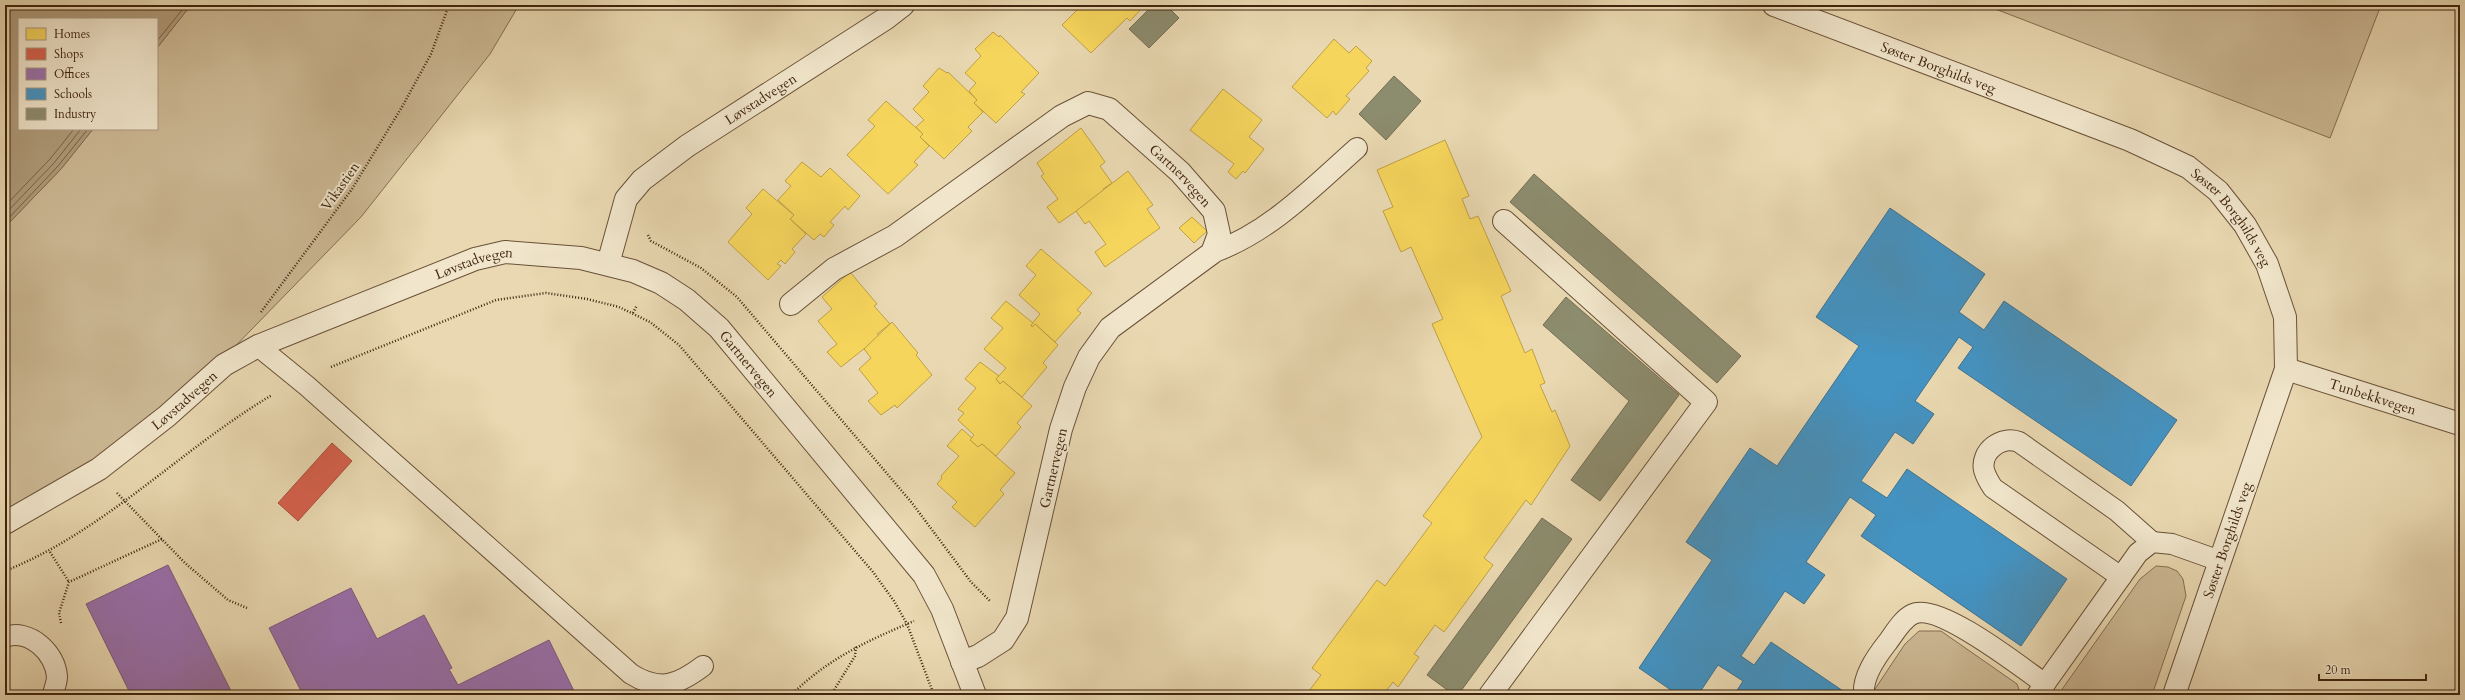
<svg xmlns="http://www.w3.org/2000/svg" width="2465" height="700" viewBox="0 0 2465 700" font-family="Cardo,serif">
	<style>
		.green { fill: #ccb995; stroke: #866e52 }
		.water { fill: #af9b7a; stroke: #826b4f }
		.homes { fill: #f6d55c; stroke: #bfa045 }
		.shops { fill: #d6604d; stroke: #a94e3a }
		.offices { fill: #9970ab; stroke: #7e597c }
		.schools { fill: #4393c3; stroke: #42728d }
		.industry { fill: #8c8c6e; stroke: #756d51 }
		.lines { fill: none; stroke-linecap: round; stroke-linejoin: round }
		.shore { stroke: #776044; stroke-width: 1 }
		.service-casing { stroke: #6a5137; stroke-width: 22 }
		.minor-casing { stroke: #6a5137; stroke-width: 24 }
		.tertiary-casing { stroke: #6a5137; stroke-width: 24 }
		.path { stroke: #3f240e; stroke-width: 2.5; stroke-dasharray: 1 2; stroke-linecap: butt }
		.service { stroke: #f1e6cc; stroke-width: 20 }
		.minor { stroke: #f1e6cc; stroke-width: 22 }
		.tertiary { stroke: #f1e6cc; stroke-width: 22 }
		.labels { text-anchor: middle; stroke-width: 4; stroke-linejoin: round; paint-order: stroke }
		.street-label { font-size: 14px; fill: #3f240e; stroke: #f1e6cc }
	</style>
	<rect width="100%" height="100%" fill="#e9d8b1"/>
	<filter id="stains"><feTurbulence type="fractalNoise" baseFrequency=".005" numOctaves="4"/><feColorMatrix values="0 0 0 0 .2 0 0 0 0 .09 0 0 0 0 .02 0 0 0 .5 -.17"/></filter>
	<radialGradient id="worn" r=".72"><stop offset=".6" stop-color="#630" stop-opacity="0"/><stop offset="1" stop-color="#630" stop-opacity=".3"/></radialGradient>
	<g class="green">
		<path d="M191 5H519L490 54 361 217 219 363 71 489 5 511V227L61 169 93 129H157V48Z"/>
		<path d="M1985 5H2381L2330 138Z"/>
		<path d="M2156 566 2168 567 2177 571 2183 579 2186 596 2152 695H2058L2140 579Z"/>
		<path d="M1919 631H1941L2017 684 2021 695H1874L1873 692 1905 644Z"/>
	</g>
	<path class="water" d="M5 5H191L157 48V19H19V129H93L61 169 5 227Z"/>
	<g class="homes">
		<path d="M1082 5H1143L1144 6 1130 21 1127 18 1091 53 1062 25Z"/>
		<path d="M993 32 999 37 1000 35 1039 73 1021 92 1025 94 996 123 974 103 977 100 969 91 976 83 965 73 981 56 975 49Z"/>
		<path d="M1334 39 1349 53 1356 46 1372 61 1366 68 1369 71 1346 96 1350 99 1336 115 1333 111 1327 118 1292 87Z"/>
		<path d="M939 68 947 73 948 72 977 100 974 103 983 112 968 127 972 131 944 159 920 137 923 134 916 127 924 120 913 109 929 92 923 86Z"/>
		<path d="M1223 89 1262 120 1249 137 1264 149 1245 173 1243 171 1236 179 1228 172 1234 164 1190 130Z"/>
		<path d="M886 101 923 134 920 137 929 146 914 162 918 165 888 194 847 155 875 126 868 120Z"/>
		<path d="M1081 128 1105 162 1100 166 1112 183 1103 189 1105 191 1059 223 1047 207 1058 199 1041 176 1044 174 1037 163Z"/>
		<path d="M1445 140 1469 196 1462 199 1470 219 1478 216 1511 291 1501 296 1525 353 1532 349 1545 383 1540 385 1552 412 1555 410 1570 446 1531 505 1526 500 1484 558 1493 565 1444 632 1435 625 1414 654 1419 657 1398 687 1393 682 1383 695H1306L1321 675 1312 668 1377 580 1385 586 1432 523 1423 516 1482 437 1432 324 1443 319 1411 247 1401 252 1383 211 1393 207 1377 170Z"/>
		<path d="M802 162 821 177 830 168 860 196 848 210 845 206 830 222 834 225 824 237 820 234 814 240 790 219 794 215 778 200 791 186 785 181Z"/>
		<path d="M1128 171 1153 205 1147 209 1160 228 1105 267 1095 252 1106 244 1089 221 1085 224 1076 211Z"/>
		<path d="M763 189 794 215 790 219 806 234 792 249 795 252 785 264 781 260 777 264 781 266 768 280 728 242 752 214 746 208Z"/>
		<path d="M1192 217 1207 231 1194 243 1179 228Z"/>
		<path d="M1041 249 1092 293 1077 310 1081 313 1055 342 1035 324 1032 327 1031 325 1040 314 1019 295 1036 275 1026 266Z"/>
		<path d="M850 272 877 304 874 306 890 324 877 334 880 336 841 367 827 352 837 344 818 321 832 309 822 297Z"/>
		<path d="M1006 301 1033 323 1031 325 1032 327 1035 324 1058 345 1043 363 1047 367 1022 397 1003 381 1000 384 996 379 1006 368 984 349 1003 328 991 318Z"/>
		<path d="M892 322 918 353 916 355 932 375 897 408 895 405 881 415 868 401 878 393 859 369 871 358 864 349Z"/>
		<path d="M980 362 999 376 996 379 1000 384 1003 381 1032 406 1017 423 1021 427 996 456 982 444 978 447 970 440 974 435 958 420 964 413 958 409 976 388 965 379Z"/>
		<path d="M962 429 972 438 970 440 978 447 982 444 1015 473 1000 490 1004 494 975 527 952 507 957 502 937 484 942 478 941 476 959 456 947 446Z"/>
	</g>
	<path class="shops" d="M332 443 352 461 298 521 278 503Z"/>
	<g class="offices">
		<path d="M168 565 233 695H131L86 604Z"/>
		<path d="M351 588 377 639 424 615 452 668 449 669 458 685 549 640 576 695H303L269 628Z"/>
	</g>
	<path class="schools" d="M1890 208 1985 274 1959 312 1984 330 2004 301 2177 420 2131 486 1958 368 1973 347 1959 337 1915 401 1934 414 1913 444 1895 432 1861 481 1887 498 1907 469 2067 579 2021 646 1861 536 1876 515 1850 497 1806 562 1825 575 1804 604 1785 591 1741 656 1754 665 1771 642 1849 695H1734L1743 681 1718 665 1698 695H1678L1639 668 1712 560 1686 542 1750 448 1777 466 1859 346 1816 317Z"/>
	<g class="industry">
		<path d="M1153 5H1166L1179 18 1149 48 1129 29Z"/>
		<path d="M1394 76 1421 101 1386 140 1359 114Z"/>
		<path d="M1534 174 1741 356 1717 383 1510 202Z"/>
		<path d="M1566 297 1679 395 1600 501 1571 480 1629 401 1543 325Z"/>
		<path d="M1542 518 1572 539 1458 695H1454L1427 675Z"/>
	</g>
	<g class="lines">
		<g class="shore">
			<path d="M157 41 186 5"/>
			<path d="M5 206 50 159 74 129"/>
			<path d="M5 214 54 163 81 129"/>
			<path d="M5 222 58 166 88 129"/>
		</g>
		<g class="service-casing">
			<g id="service">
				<path d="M1212 253C1270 232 1312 188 1357 148"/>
				<path d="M258 346 307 386 631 674C660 692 678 685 703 666"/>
				<path d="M2121 577 1993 488C1989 482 1986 477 1984 470 1980 451 2002 435 2019 442L2117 511 2152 542"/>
				<path d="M5 637C29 628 56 653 57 677 57 682 54 689 53 695"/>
				<path d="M1864 695C1862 677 1876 657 1887 643 1894 634 1902 619 1913 614 1939 602 2022 668 2045 684"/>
				<path d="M2037 695 2138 553 2152 542 2172 544 2220 561"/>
			</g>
		</g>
		<g class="minor-casing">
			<g id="minor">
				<path id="s1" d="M1774 5 2130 140 2188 167 2218 191 2245 225 2267 264 2285 317 2286 369 2174 695"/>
				<path id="s2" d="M608 264 626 199 642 180 687 146 885 19 903 5"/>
				<path id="s3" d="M791 304 834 269 895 236 1062 116 1088 103 1109 109 1180 172 1214 211 1219 234 1212 253 1110 328 1089 357 1075 387 1061 429 1017 618 1003 640 978 656 962 662"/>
				<path id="s4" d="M2286 369 2460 424"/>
				<path d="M1490 695 1706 402 1504 221"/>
			</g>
		</g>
		<g class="tertiary-casing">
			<g id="tertiary">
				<path id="s5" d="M5 523 99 469 167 416 224 365 258 346 475 259 505 252 581 258 633 271 661 283 687 300 719 328 924 575 942 609 975 695"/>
			</g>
		</g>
		<g class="path">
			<path d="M648 235 651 241 701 268 737 297 912 503 971 582 990 601"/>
			<path d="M261 312 352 189 402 107 431 54 449 5"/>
			<path d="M633 313 637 305"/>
			<path d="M331 367 496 300 546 293 587 299 619 307 650 322 679 345 873 572 894 601 907 624 934 695"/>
			<path d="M117 493 185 563 228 600 247 608"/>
			<path d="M50 552 69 582"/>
			<path d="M5 571C105 531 181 449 272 395"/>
			<path d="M61 623 59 613 69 582 162 539"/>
			<path d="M791 695C829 658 867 641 914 621"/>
			<path d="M831 695 855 656 856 646"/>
		</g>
		<use href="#service" class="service"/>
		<use href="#minor" class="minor"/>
		<use href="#tertiary" class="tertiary"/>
	</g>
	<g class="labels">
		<g class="street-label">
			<text dy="5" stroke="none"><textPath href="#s1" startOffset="176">Søster Borghilds veg</textPath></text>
			<text dy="5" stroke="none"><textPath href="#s2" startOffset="236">Løvstadvegen</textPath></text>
			<text dy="5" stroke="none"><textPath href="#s3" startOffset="479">Gartnervegen</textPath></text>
			<text transform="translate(340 186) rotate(-55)" y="5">Vikastien</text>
			<text dy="5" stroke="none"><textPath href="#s1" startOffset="512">Søster Borghilds veg</textPath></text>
			<text dy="5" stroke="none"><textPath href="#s5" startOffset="542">Løvstadvegen</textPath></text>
			<text dy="5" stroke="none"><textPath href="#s5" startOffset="855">Gartnervegen</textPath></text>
			<text dy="5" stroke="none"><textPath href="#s4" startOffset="91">Tunbekkvegen</textPath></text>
			<text dy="5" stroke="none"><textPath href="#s5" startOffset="218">Løvstadvegen</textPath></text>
			<text transform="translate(1053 468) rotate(-77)" y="5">Gartnervegen</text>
			<text transform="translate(2227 540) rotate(-71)" y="5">Søster Borghilds veg</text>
		</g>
	</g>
	<rect width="2465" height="700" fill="none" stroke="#e9d8b1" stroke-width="20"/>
	<rect x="6" y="6" width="2453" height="688" fill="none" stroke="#3f240e" stroke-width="2"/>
	<rect x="10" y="10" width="2445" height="680" fill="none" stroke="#3f240e"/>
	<rect x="18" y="18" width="140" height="112" fill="#f1e6cc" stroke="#aa9880"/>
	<rect x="26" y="28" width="20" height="12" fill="#f6d55c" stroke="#aa9880"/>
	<text x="54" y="38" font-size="12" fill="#3f240e">Homes</text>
	<rect x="26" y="48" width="20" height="12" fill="#d6604d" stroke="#aa9880"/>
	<text x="54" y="58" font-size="12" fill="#3f240e">Shops</text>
	<rect x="26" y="68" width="20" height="12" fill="#9970ab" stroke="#aa9880"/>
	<text x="54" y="78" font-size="12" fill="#3f240e">Offices</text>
	<rect x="26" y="88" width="20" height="12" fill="#4393c3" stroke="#aa9880"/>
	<text x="54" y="98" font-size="12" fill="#3f240e">Schools</text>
	<rect x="26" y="108" width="20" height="12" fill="#8c8c6e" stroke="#aa9880"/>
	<text x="54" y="118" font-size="12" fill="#3f240e">Industry</text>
	<path d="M2319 674v6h107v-6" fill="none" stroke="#3f240e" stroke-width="2"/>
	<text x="2325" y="674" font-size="12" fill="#3f240e" stroke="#f1e6cc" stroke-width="3" paint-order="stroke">20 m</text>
	<rect width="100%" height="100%" filter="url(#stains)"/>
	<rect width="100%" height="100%" fill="url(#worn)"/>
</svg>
